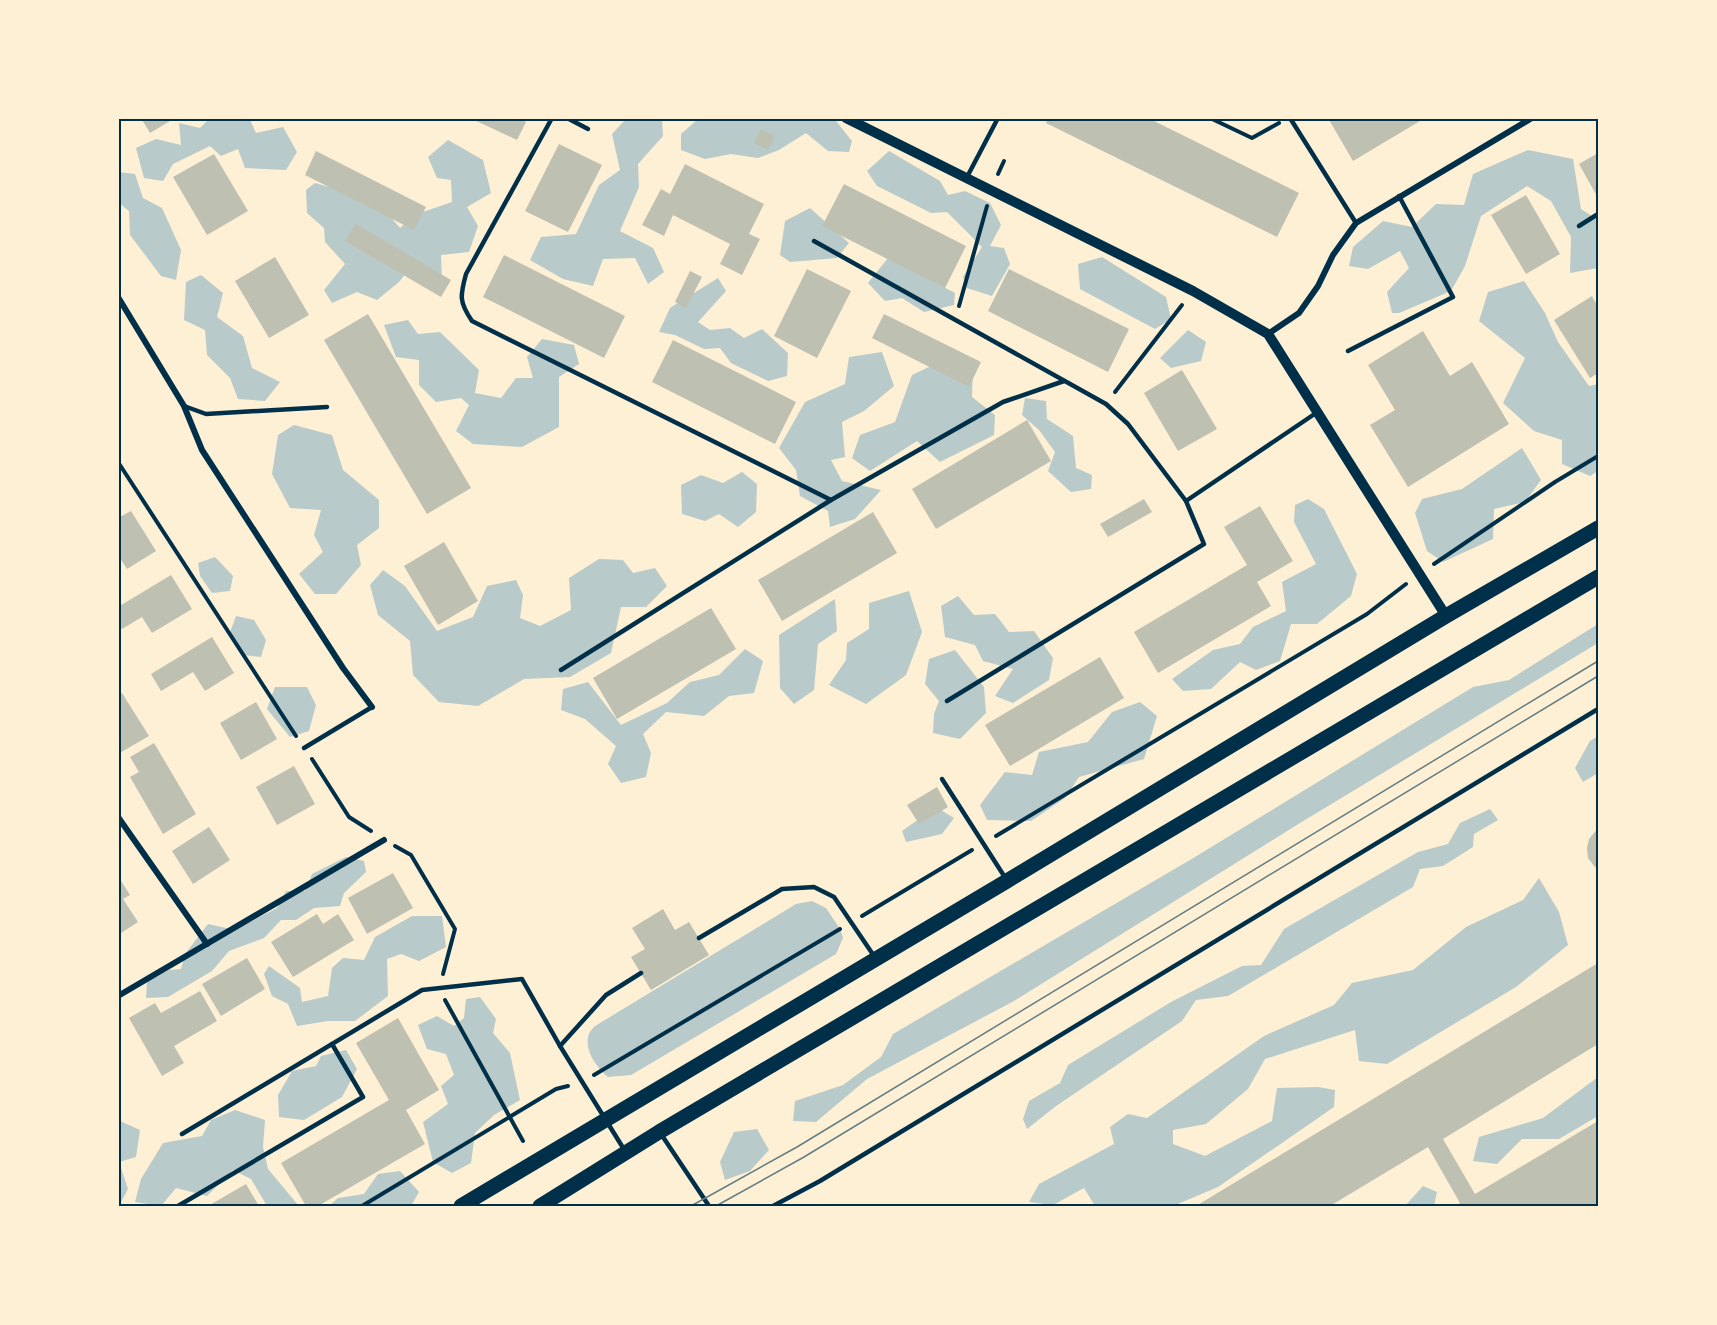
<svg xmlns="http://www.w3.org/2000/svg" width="1717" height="1325" viewBox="0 0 1717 1325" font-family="Merriweather,serif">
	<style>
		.green { fill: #b9caca }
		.building { fill: #bec0b2 }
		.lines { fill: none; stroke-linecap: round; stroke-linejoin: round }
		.path { stroke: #003049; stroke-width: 4 }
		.service { stroke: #003049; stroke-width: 4.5 }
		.minor { stroke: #003049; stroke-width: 6 }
		.tertiary { stroke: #003049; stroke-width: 10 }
		.primary { stroke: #003049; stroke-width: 15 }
		.tram { stroke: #657d81; stroke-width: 1.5 }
		.neatline { fill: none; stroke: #003049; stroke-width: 2 }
	</style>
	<rect width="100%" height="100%" fill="#fdf0d5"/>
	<g class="green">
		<path d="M249 118 256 133 283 127 297 152 286 170 245 168 238 149 221 156 210 146 173 164 163 181 144 178 136 148 156 139 181 145 179 123 200 128 209 119Z"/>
		<path d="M824 118 836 121 852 141 849 152 828 151 806 133 779 150 758 158 731 154 705 159 681 150V134L698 119Z"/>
		<path d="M626 119H662L663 136 638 164 639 187 620 231 653 248 664 272 648 284 635 258 603 259 593 286 563 279 530 260 541 237 576 234 599 185 620 170 612 134Z"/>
		<path d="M448 140 483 160 491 193 467 207 478 226 469 252 441 255 442 281 410 268 399 282 377 300 357 292 332 303 324 290 345 264 325 242 324 228 307 213 306 190 315 183 377 201 400 228 414 215 452 202 451 180 437 178 428 157Z"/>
		<path d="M1528 150 1573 159 1581 209 1598 220V268L1570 273 1571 237 1551 201 1527 186 1481 216 1465 266 1451 291 1399 313H1392L1387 292 1409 268 1400 251 1368 269 1349 266 1353 247 1383 221 1412 227 1436 204 1464 205 1473 174Z"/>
		<path d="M889 151 940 181 948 195 965 191 990 203 1001 225 990 246 1004 248 1010 264 992 296 967 288 963 277 982 247 947 212 931 213 877 186 867 171Z"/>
		<path d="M118 172 135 174 143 198 162 208 181 250 176 280 161 276 130 235 129 211 119 203Z"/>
		<path d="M810 208 849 243 837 258 790 262 780 255 785 221Z"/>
		<path d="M1102 257 1166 297 1171 319 1155 329 1080 289 1078 264Z"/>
		<path d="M888 258 955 293 954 305 924 312 902 298 885 301 868 283Z"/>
		<path d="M201 275 223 293 217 317 243 336 252 368 280 382 265 401 238 399 230 378 207 355 205 330 184 320 186 282Z"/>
		<path d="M718 278 726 291 698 322 710 330 730 328 744 338 762 329 788 353 787 376 768 381 731 363 720 348 704 349 675 335 659 332 670 308Z"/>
		<path d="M1524 281 1545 313 1558 342 1589 386 1598 384V471L1590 476 1562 464V440L1534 431 1503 403 1525 358 1479 321 1488 292Z"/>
		<path d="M408 320 418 334 440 332 479 370 475 393 501 398 516 378H533L527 357 542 339 574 345 579 364 559 377V427L522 447 473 444 456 431 469 405 461 398 436 402 419 385V360L396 357 384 325Z"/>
		<path d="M1188 330 1206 342 1201 361 1171 368 1160 358Z"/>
		<path d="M882 352 894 386 864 411 842 422 845 457 831 460 842 481 881 490 855 519 830 527 828 511 800 496 796 470 779 448 805 402 845 384 849 357Z"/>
		<path d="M950 357 973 366 972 397 995 415 994 435 940 462 917 441 870 471 852 458 860 435 895 422 912 375Z"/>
		<path d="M1025 398 1046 401 1047 419 1073 436 1076 468 1092 475 1091 489 1071 492 1048 471 1055 452 1039 430 1022 415Z"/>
		<path d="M294 425 332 435 343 470 379 500V528L357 545 361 565 336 594H315L299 574 323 552 314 535 321 510 290 508 272 474 278 435Z"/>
		<path d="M1522 448 1541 480 1525 502 1494 509 1493 539 1443 562 1427 551 1415 513 1422 499 1462 489Z"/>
		<path d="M742 472 757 484 756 512 738 527 719 514 705 521 682 514 681 485 701 475 723 483Z"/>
		<path d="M1308 499 1324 509 1357 574 1351 596 1317 624H1291L1280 661 1256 670 1240 662 1211 689 1183 691 1172 679 1213 650 1240 644 1253 627 1286 611 1282 582 1316 564 1294 522 1295 505Z"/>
		<path d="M215 557 233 576 230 591 212 593 200 576 198 563Z"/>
		<path d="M599 559 623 560 633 573 655 568 667 586 646 607H621L611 653 570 677 524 679 478 706 439 702 413 675 410 641 378 615 370 585 383 570 405 586 437 631 473 617 487 586 516 580 523 595 520 618 540 626 571 610 569 578Z"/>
		<path d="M909 591 922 632 906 675 866 704 829 685 846 660 847 643 869 629V603Z"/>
		<path d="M958 596 974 615 995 614 1009 632 1034 631 1053 658 1049 680 1013 703 995 696 1013 669 983 661 975 645 945 637 941 606Z"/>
		<path d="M835 599 837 631 818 644 814 690 794 704 780 688 779 635Z"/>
		<path d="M236 616 254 620 266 640 261 657 243 655 229 635Z"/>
		<path d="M1598 624V643L1300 823 1014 1001 867 1079 816 1122 793 1121 795 1101 843 1085 881 1057 893 1034 1195 857 1473 687 1509 680Z"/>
		<path d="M745 649 763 661 754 693 729 696 704 716 666 712 643 734 651 753 646 777 621 783 608 764 616 746 585 719 561 710 563 689 588 682 621 725 667 703 690 682 719 675Z"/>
		<path d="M955 650 984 687 986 713 960 739 933 733 934 714 939 701 925 684 929 659Z"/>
		<path d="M275 687H307L316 705 309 731 290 737 267 709Z"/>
		<path d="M1140 702 1157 716 1144 759 1079 777 1065 798 1031 821 987 820 980 805 1005 772 1032 775 1039 752 1088 742 1112 712Z"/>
		<path d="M1598 736V773L1583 782 1575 768 1590 741Z"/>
		<path d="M936 807 954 818 942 834 906 842 902 831Z"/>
		<path d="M1490 809 1498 820 1474 834 1473 847 1443 866 1420 869 1413 887 1228 996 1196 1000 1182 1021 1056 1106 1027 1129 1023 1119 1029 1101 1060 1083 1068 1065 1171 1002 1242 966 1261 965 1284 929 1418 852 1448 844 1460 823Z"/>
		<path d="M346 857 364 861 366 872 344 893 340 906 314 908 296 920H281L264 938 229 951 212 971 168 997 146 998 147 982 169 970 181 969 185 954 208 924 235 930 277 908 286 891H305L312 874Z"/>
		<path d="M1539 878 1559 912 1568 945 1516 987 1387 1064 1359 1061 1355 1030 1265 1059 1248 1089 1206 1124 1173 1130V1144L1205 1156 1272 1121 1277 1088 1318 1087 1335 1090 1334 1107 1218 1187 1173 1206H1095L1084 1188 1053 1205 1029 1202 1039 1184 1114 1144 1110 1127 1128 1114 1147 1118 1264 1036 1334 1005 1352 983 1413 970 1466 927 1523 900Z"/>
		<path d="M812 901 826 908 840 929 843 938 836 954 631 1075 608 1077C597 1068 583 1049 589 1034 590 1031 593 1028 595 1026L796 904Z"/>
		<path d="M412 916H442L446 947 419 961 401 954 387 959 388 996 355 1021H328L297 1026 288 1004 272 996 264 974 269 966 300 988 302 1002 328 996 332 968 343 958 364 960 375 937Z"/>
		<path d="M480 997 496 1019 493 1033 510 1053 520 1100 494 1115 475 1133 471 1163 452 1173 433 1162 423 1122 448 1104 441 1086 454 1075 446 1054 427 1049 418 1025 437 1016 454 1026 464 1018 466 999Z"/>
		<path d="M346 1050 357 1069 342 1097 304 1120 279 1117 278 1095 292 1071 316 1066 321 1056Z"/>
		<path d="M1598 1077V1116L1559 1139H1522L1497 1164 1473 1161 1479 1137 1543 1118Z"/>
		<path d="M235 1110 265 1120 263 1147 268 1169 299 1206H267L251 1179 233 1170 207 1196 176 1188 161 1206 135 1202 141 1179 163 1143 202 1136 211 1120Z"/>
		<path d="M118 1120 140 1130 136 1157 119 1162 128 1189 119 1206Z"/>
		<path d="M757 1129 769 1150 750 1171 725 1180 720 1162 734 1132Z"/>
		<path d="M400 1171 419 1192 411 1206H329L338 1198 364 1194 378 1174Z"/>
		<path d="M1423 1186 1437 1192 1434 1206H1405Z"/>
	</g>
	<g class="building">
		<path d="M141 118H175L150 133Z"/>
		<path d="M470 118H518L526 122 517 140Z"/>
		<path d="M1048 118H1148L1299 193 1277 237 1046 123Z"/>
		<path d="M1328 118H1425L1353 161Z"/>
		<path d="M761 129 775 136 768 150 754 143Z"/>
		<path d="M559 144 602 165 568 232 525 211Z"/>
		<path d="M316 151 426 207 414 230 305 175Z"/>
		<path d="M1598 153V198L1579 164Z"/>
		<path d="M214 154 248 211 207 235 173 177Z"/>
		<path d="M685 164 764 204 749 234 760 239 742 275 720 264 730 244 673 215 664 236 642 225 661 189 670 194Z"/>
		<path d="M844 184 966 246 945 288 822 226Z"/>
		<path d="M1526 195 1560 254 1526 274 1491 215Z"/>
		<path d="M356 224 451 280 441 297 345 241Z"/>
		<path d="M504 255 625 316 604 358 483 297Z"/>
		<path d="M275 257 309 315 269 338 235 281Z"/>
		<path d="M807 269 851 291 817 358 774 336Z"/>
		<path d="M1009 269 1129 329 1108 372 988 311Z"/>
		<path d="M690 271 702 277 686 308 675 302Z"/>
		<path d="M1592 296 1598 307V373L1590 378 1554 320Z"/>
		<path d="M368 314 471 488 427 514 324 340Z"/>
		<path d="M884 314 981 362 969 387 872 338Z"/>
		<path d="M1423 331 1450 376 1472 362 1509 424 1408 487 1370 425 1395 410 1368 365Z"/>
		<path d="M673 340 796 402 775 444 652 382Z"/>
		<path d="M1182 370 1217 429 1178 451 1144 393Z"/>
		<path d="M1027 420 1051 461 936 529 912 489Z"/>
		<path d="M1144 499 1152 512 1108 537 1100 524Z"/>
		<path d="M1260 506 1293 561 1257 582 1271 606 1158 673 1134 632 1247 565 1224 527Z"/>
		<path d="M131 511 156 551 127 569 118 555V518Z"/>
		<path d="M873 512 897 553 782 621 758 580Z"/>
		<path d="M444 542 478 601 438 625 404 566Z"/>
		<path d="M171 575 192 609 152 633 142 617 122 629 118 623V607Z"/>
		<path d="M711 608 736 649 617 719 593 678Z"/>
		<path d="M212 637 234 673 205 691 193 672 161 691 151 674Z"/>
		<path d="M1100 657 1124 698 1010 766 985 725Z"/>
		<path d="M122 693 149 736 118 754V695Z"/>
		<path d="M256 702 277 739 241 760 220 723Z"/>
		<path d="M154 743 196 814 163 834 130 777 139 772 130 757Z"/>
		<path d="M294 766 315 804 277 825 256 787Z"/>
		<path d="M937 787 948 807 919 824 907 805Z"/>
		<path d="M209 827 230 860 193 884 172 851Z"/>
		<path d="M1598 828V869L1594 866 1588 858 1587 848 1589 839Z"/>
		<path d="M393 873 413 908 367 934 348 898Z"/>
		<path d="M118 876 130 895 123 899 138 922 118 935Z"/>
		<path d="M663 909 675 930 689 922 709 955 651 990 631 957 645 949 632 928Z"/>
		<path d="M317 914 323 924 338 914 354 940 293 977 271 942Z"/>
		<path d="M247 958 265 989 221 1016 202 984Z"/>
		<path d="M1598 963V1044L1443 1139 1475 1194 1598 1121V1206H1454L1460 1203 1428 1147 1330 1206H1196Z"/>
		<path d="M200 991 217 1021 174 1046 184 1063 162 1076 129 1018 155 1003 161 1013Z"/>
		<path d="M398 1018 439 1090 406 1110 425 1144 318 1206H306L281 1163 389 1100 356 1043Z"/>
		<path d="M246 1184 259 1206H208Z"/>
	</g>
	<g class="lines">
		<g class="path">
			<path d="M1210 118 1252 138 1279 123"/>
			<path d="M998 174 1004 161"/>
			<path d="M959 306 987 206"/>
			<path d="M1115 392 1182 305"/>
			<path d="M118 462 296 736"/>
			<path d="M1434 564 1555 482 1598 456"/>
			<path d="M312 759 349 817 371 831"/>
			<path d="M996 836 1367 614 1406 584"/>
			<path d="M395 846 411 855 455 929 443 974"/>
			<path d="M862 916 972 850"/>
			<path d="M445 1000 523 1141"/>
			<path d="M594 1075 840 929"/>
			<path d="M362 1206 556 1089 568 1086"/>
		</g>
		<g class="service">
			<path d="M552 118 466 274C460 296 459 302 472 321L831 500"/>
			<path d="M567 118 588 129"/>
			<path d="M1290 118 1356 223"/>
			<path d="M967 177 998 118"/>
			<path d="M1579 226 1598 214"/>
			<path d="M814 241 1106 404 1128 424 1186 501"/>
			<path d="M1348 351 1453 297 1399 196"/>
			<path d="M184 406 206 414 327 407"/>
			<path d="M561 670 831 500 1003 402 1064 381"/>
			<path d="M947 701 1204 544 1186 501 1316 413"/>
			<path d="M304 748 372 707"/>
			<path d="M942 779 1006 879"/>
			<path d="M699 938 782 889 814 887 834 897 874 956"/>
			<path d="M560 1046 606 995 641 973"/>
			<path d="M182 1134 422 990 522 979 560 1046 625 1151"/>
			<path d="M661 1134 709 1206"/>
			<path d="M178 1206 363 1097 332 1044"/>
			<path d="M773 1206 820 1181 1598 709"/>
		</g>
		<g class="minor">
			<path d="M118 297 184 406 202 450 343 668 372 707"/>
			<path d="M1268 334 1299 313 1318 286 1333 255 1356 223 1532 118"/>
			<path d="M118 817 207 944"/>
			<path d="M118 996 384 840"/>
		</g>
		<path class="tertiary" d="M846 118 1193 291 1268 334 1446 616"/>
		<g class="primary">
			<path d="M461 1206 1007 881 1446 616 1598 528"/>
			<path d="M540 1206 659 1132 1598 577"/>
		</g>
		<g class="tram">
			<path d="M691 1206 797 1147 1598 661"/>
			<path d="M716 1206 804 1157 1598 676"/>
		</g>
	</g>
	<rect width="1717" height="1325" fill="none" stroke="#fdf0d5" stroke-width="240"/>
	<rect x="120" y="120" width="1477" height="1085" class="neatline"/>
</svg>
